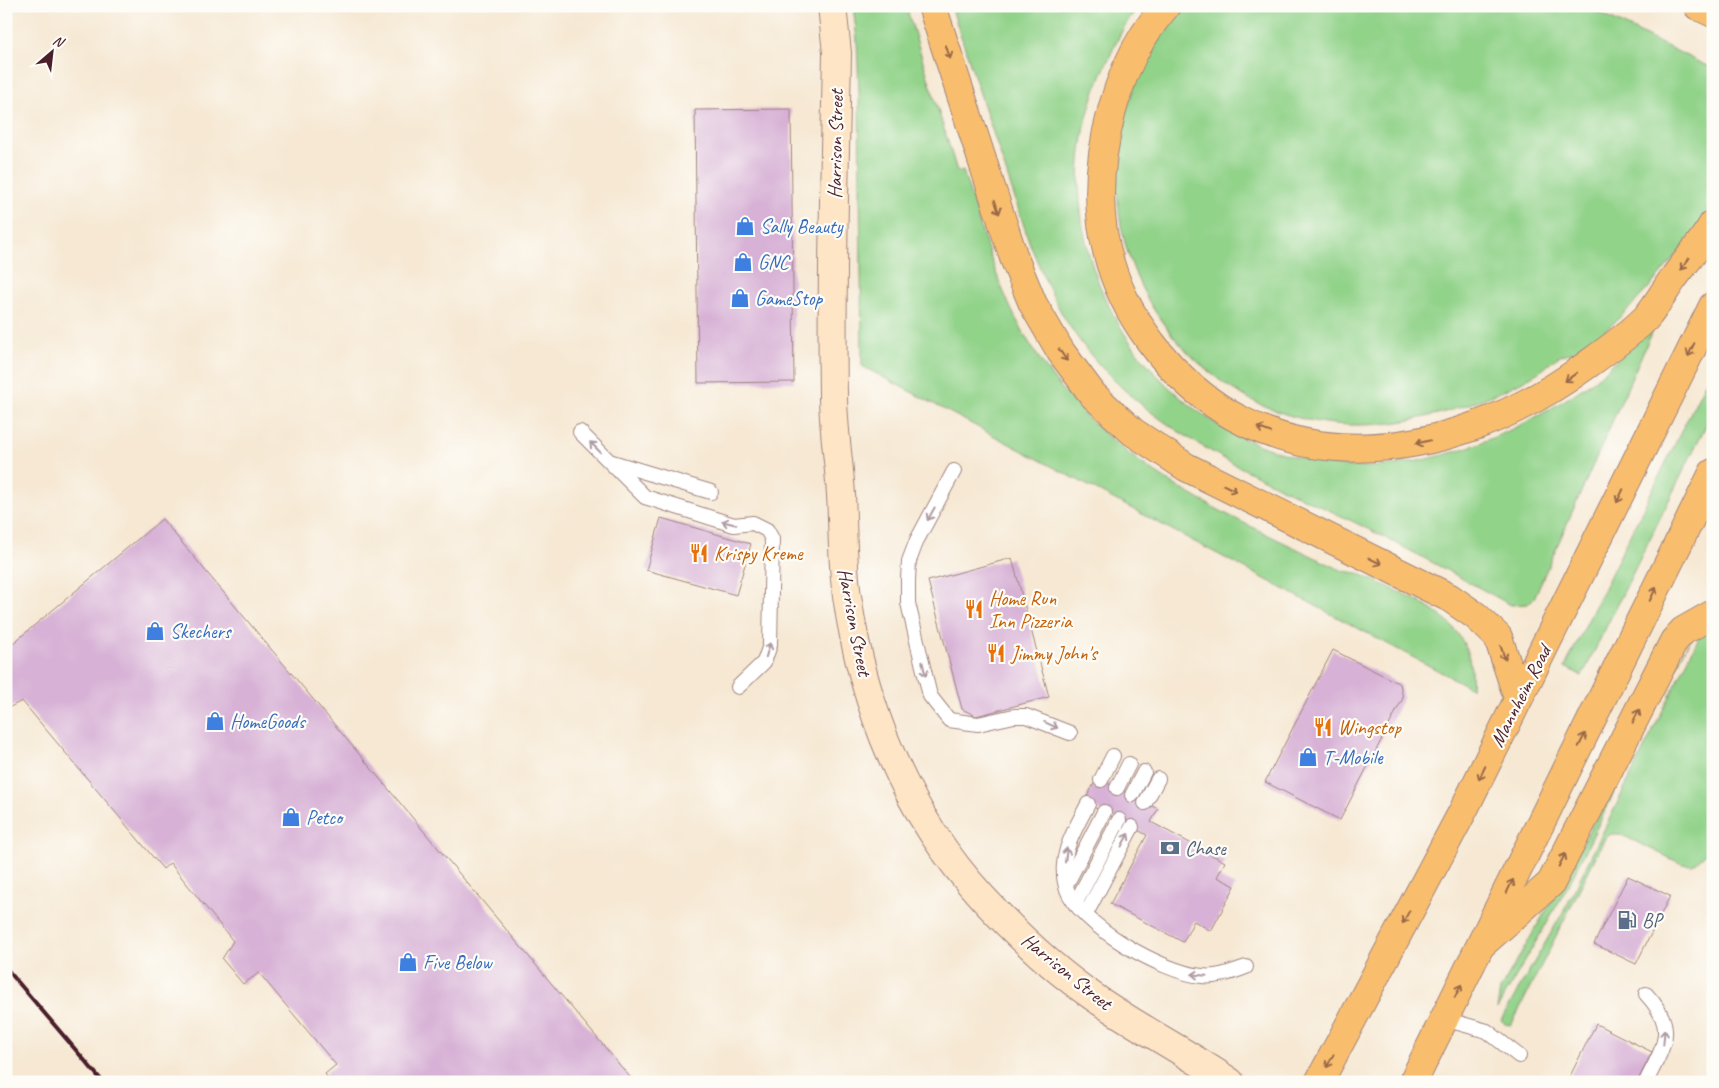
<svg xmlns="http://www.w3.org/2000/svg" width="1719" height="1088" viewBox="0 0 1719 1088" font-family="Caveat,sans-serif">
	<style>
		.green { fill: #92d38a; stroke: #6e795a }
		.building { fill: #d7b1d6 }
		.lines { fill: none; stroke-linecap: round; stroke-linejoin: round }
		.lane-casing { stroke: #a0847f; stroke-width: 16 }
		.secondary-casing { stroke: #a0847f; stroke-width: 30 }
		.primary-casing { stroke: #a0847f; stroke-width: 30 }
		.highway-casing { stroke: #a0847f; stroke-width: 30 }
		.lane { stroke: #fff; stroke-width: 14 }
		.secondary { stroke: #fde5c5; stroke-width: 28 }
		.primary { stroke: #f9be6d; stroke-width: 28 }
		.highway { stroke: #f9be6d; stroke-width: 28 }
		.rail { stroke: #4a1f2b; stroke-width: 4 }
		.oneway { stroke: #996749 }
		.oneway2 { stroke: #ae9aa0 }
		.labels { text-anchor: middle; stroke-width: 4.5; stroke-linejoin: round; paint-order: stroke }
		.street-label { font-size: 20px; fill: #4a1f2b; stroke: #fdfcf7 }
		.shop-label { font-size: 20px; fill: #366cbe; stroke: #fdfcf7; text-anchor: start }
		.food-label { font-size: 20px; fill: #c56008; stroke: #fdfcf7; text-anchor: start }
		.service-label { font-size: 20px; fill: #4e5e75; stroke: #fdfcf7; text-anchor: start }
	</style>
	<rect width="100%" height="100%" fill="#fdfcf7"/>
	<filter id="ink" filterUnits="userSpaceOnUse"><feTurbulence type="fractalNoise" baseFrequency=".02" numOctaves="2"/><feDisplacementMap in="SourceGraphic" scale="10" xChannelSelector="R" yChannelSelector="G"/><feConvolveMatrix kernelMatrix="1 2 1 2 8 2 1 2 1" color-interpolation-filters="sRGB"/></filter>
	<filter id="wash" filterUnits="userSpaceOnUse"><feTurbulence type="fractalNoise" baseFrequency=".0096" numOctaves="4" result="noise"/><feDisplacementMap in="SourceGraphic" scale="20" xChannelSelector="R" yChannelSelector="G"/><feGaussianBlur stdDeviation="1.12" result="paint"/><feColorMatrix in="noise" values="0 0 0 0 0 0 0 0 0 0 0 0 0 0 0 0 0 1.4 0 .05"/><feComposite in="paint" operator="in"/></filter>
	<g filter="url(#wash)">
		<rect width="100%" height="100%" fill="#f6e8d3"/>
		<g class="green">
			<path d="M853 6H906L957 171H963C979 220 992 271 1015 317 1088 460 1208 505 1343 571L1358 573C1411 599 1477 615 1471 688L862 366 859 91 857 40Z"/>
			<path d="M951 6H1139C1123 24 1114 48 1104 69 1031 228 1127 413 1293 456 1313 461 1335 466 1355 467 1436 468 1518 433 1583 388 1607 372 1627 349 1648 330L1652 332 1534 598 1528 604 1511 605C1459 577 1407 548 1354 522 1249 472 1131 425 1067 322 1052 298 1042 272 1031 247Z"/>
			<path d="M1188 6H1585L1713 69C1713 101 1713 134 1713 167 1713 177 1715 191 1712 201 1707 220 1672 260 1659 276 1639 299 1605 335 1579 350 1574 353 1568 353 1562 355 1554 358 1547 367 1539 372 1525 380 1508 389 1493 395 1380 442 1268 440 1181 345 1139 300 1116 239 1117 177 1118 116 1141 49 1188 6Z"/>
			<path d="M1713 367V411L1582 676 1565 667Z"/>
			<path d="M1713 627V847L1693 865 1682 864 1620 834H1611L1605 838 1515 1018 1511 1025 1505 1024 1501 1020 1567 905 1701 633Z"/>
			<path d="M1690 639 1568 886 1497 1009 1500 990 1559 888Z"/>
		</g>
		<g id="blocks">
			<g class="building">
				<path d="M791 109 794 382 698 383 695 110Z"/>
				<path d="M661 518 751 544 736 595 646 570Z"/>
				<path d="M162 519 634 1082H331L325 1074 336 1065 259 973 243 984 222 959 233 941 170 863 163 869 22 701 6 709V649Z"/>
				<path d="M1012 558 1049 697 976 716 962 709 928 581Z"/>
				<path d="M1333 650 1400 684 1403 698 1340 820 1265 782Z"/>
				<path d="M1097 778 1158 809 1151 822 1225 862 1217 877 1235 886 1211 931 1194 921 1183 942 1110 904 1147 835 1084 802Z"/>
				<path d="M1628 876 1670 896 1636 964 1594 944Z"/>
				<path d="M1596 1024 1652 1052 1637 1082H1567Z"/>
			</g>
		</g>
	</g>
	<g filter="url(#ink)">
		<use href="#blocks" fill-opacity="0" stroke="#a0847f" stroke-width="1"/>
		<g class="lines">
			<g class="lane-casing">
				<g id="lane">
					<path d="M580 432 645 497 734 525 753 523 767 530 772 539 770 645 764 662 738 687"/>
					<path d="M612 462 711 492"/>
					<path d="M954 471 917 540 909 561 908 580V603L930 696 949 720 978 724 1014 716H1026L1070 733"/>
					<path d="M1101 780 1113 756"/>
					<path d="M1117 788 1129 764"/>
					<path d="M1132 795 1144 772"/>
					<path d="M1145 803 1158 779"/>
					<path d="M1088 804C1075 829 1057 857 1066 887 1078 925 1164 973 1202 976 1217 978 1232 972 1246 967"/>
					<path d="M1066 885 1104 812"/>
					<path d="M1075 904 1119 820"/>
					<path d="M1086 914 1132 827"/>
					<path d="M1646 994C1678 1028 1664 1045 1646 1082"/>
					<path d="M1444 1019 1487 1031 1519 1056"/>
				</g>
			</g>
			<g class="secondary-casing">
				<path id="secondary" d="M832 6 837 53C835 167 831 280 833 394 833 428 839 461 841 495 843 529 842 563 847 596 863 707 906 814 982 897 1015 933 1058 973 1098 1000 1141 1029 1187 1053 1230 1082"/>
			</g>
			<g class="primary-casing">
				<g id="primary">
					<path d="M1319 1082 1464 809 1713 306"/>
					<path d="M1413 1082 1713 473"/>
				</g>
			</g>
			<g class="highway-casing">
				<g id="highway">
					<path d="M932 6 1014 258 1033 304 1061 352 1093 395 1133 432 1186 467 1450 598 1476 616 1498 637 1518 698"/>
					<path d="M1166 6C1129 47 1111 100 1103 154 1093 222 1109 286 1150 341 1261 492 1449 466 1584 367 1605 352 1628 336 1646 318 1656 306 1664 292 1673 279 1686 261 1702 243 1713 224"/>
					<path d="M1698 6 1713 13"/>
					<path d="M1481 945 1551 883 1674 641 1683 631 1713 614"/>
				</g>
			</g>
			<use href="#lane" class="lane"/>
			<use href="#secondary" class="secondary"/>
			<use href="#primary" class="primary"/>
			<use href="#highway" class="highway"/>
			<path class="rail" d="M6 968 103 1082"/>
		</g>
		<defs><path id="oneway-shaft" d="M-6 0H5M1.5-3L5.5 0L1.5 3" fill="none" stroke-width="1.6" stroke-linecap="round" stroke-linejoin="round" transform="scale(1.25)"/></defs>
		<g class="oneway">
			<use href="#oneway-shaft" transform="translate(948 52) rotate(72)"/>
			<use href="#oneway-shaft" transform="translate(997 207) rotate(72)"/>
			<use href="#oneway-shaft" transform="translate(1685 264) rotate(126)"/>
			<use href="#oneway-shaft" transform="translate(1691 350) rotate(116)"/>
			<use href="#oneway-shaft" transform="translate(1063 355) rotate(55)"/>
			<use href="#oneway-shaft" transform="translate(1571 377) rotate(144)"/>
			<use href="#oneway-shaft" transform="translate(1264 430) rotate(-159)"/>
			<use href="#oneway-shaft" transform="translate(1423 442) rotate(167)"/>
			<use href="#oneway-shaft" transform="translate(1230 488) rotate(26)"/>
			<use href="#oneway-shaft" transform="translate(1620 496) rotate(116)"/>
			<use href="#oneway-shaft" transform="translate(1375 561) rotate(26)"/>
			<use href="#oneway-shaft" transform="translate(1653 594) rotate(-64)"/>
			<use href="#oneway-shaft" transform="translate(1503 653) rotate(71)"/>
			<use href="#oneway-shaft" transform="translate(1636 716) rotate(-63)"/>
			<use href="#oneway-shaft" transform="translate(1582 740) rotate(-64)"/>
			<use href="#oneway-shaft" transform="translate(1482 773) rotate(116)"/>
			<use href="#oneway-shaft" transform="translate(1562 860) rotate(-63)"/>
			<use href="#oneway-shaft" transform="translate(1510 886) rotate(-64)"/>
			<use href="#oneway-shaft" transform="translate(1406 917) rotate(118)"/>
			<use href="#oneway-shaft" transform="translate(1458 991) rotate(-63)"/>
			<use href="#oneway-shaft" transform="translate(1330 1061) rotate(118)"/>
		</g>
		<g class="oneway2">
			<use href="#oneway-shaft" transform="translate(595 447) rotate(-135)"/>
			<use href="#oneway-shaft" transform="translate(931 514) rotate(119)"/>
			<use href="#oneway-shaft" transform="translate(729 523) rotate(-166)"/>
			<use href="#oneway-shaft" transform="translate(768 650) rotate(-73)"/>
			<use href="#oneway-shaft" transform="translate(924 669) rotate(77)"/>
			<use href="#oneway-shaft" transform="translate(1051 725) rotate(24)"/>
			<use href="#oneway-shaft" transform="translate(1125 840) rotate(-62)"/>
			<use href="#oneway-shaft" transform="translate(1066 855) rotate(-82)"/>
			<use href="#oneway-shaft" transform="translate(1199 975) rotate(-175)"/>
			<use href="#oneway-shaft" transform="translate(1664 1037) rotate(-85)"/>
		</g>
	</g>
	<defs>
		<g id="shop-bare" transform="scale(1.5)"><path d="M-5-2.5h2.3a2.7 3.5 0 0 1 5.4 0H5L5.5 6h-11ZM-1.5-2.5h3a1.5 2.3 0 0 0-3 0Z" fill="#3f7fe0" stroke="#fdfcf7" stroke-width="2.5" paint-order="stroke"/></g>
		<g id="restaurant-bare" transform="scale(1.5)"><path d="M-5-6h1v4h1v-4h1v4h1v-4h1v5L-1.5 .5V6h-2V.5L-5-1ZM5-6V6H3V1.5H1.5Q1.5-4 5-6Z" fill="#e8710a" stroke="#fdfcf7" stroke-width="2.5" paint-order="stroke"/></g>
		<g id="bank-bare" transform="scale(1.5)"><path d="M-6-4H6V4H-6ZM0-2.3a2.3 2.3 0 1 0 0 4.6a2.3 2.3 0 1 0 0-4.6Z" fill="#5c6f8a" stroke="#fdfcf7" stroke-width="2.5" paint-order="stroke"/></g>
		<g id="fuel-bare" transform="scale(1.5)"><path d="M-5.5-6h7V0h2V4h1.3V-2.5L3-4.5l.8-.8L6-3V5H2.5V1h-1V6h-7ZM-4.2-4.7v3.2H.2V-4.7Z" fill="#5c6f8a" stroke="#fdfcf7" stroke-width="2.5" paint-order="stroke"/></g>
	</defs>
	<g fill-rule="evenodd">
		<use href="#shop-bare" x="745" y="226"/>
		<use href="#shop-bare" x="743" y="262"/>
		<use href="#shop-bare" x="740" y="298"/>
		<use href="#restaurant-bare" x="699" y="553"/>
		<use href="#restaurant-bare" x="974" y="609"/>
		<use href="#shop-bare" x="155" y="631"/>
		<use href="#restaurant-bare" x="996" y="653"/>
		<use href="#shop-bare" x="215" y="721"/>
		<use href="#restaurant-bare" x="1323" y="727"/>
		<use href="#shop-bare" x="1308" y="757"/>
		<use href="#shop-bare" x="291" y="817"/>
		<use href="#bank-bare" x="1170" y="848"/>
		<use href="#fuel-bare" x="1627" y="920"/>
		<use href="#shop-bare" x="408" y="962"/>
	</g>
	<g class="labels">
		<g class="street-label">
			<text transform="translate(835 144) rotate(-89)" y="7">Harrison Street</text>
			<text transform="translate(855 622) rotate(79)" y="7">Harrison Street</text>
			<text transform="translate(1520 696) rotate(-63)" y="7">Mannheim Road</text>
			<text transform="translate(1067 971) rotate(39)" y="7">Harrison Street</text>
		</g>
		<g class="shop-label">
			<text x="760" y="233">Sally Beauty</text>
			<text x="758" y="269">GNC</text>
			<text x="755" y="305">GameStop</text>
			<text x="170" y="638">Skechers</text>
			<text x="230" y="728">HomeGoods</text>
			<text x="1323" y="764">T-Mobile</text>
			<text x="306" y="824">Petco</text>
			<text x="423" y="969">Five Below</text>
		</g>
		<g class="food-label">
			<text x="714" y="560">Krispy Kreme</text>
			<text x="989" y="605">Home Run<tspan x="989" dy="23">Inn Pizzeria</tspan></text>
			<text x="1011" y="660">Jimmy John's</text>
			<text x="1338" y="734">Wingstop</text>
		</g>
		<g class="service-label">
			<text x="1185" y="855">Chase</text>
			<text x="1642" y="927">BP</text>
		</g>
	</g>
	<rect width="1719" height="1088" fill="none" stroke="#fdfcf7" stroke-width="25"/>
	<g transform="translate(52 52) rotate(28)" stroke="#fdfcf7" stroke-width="4" paint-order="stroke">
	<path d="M0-4L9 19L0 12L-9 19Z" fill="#4a1f2b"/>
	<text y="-8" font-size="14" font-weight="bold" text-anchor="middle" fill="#4a1f2b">N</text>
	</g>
</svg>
